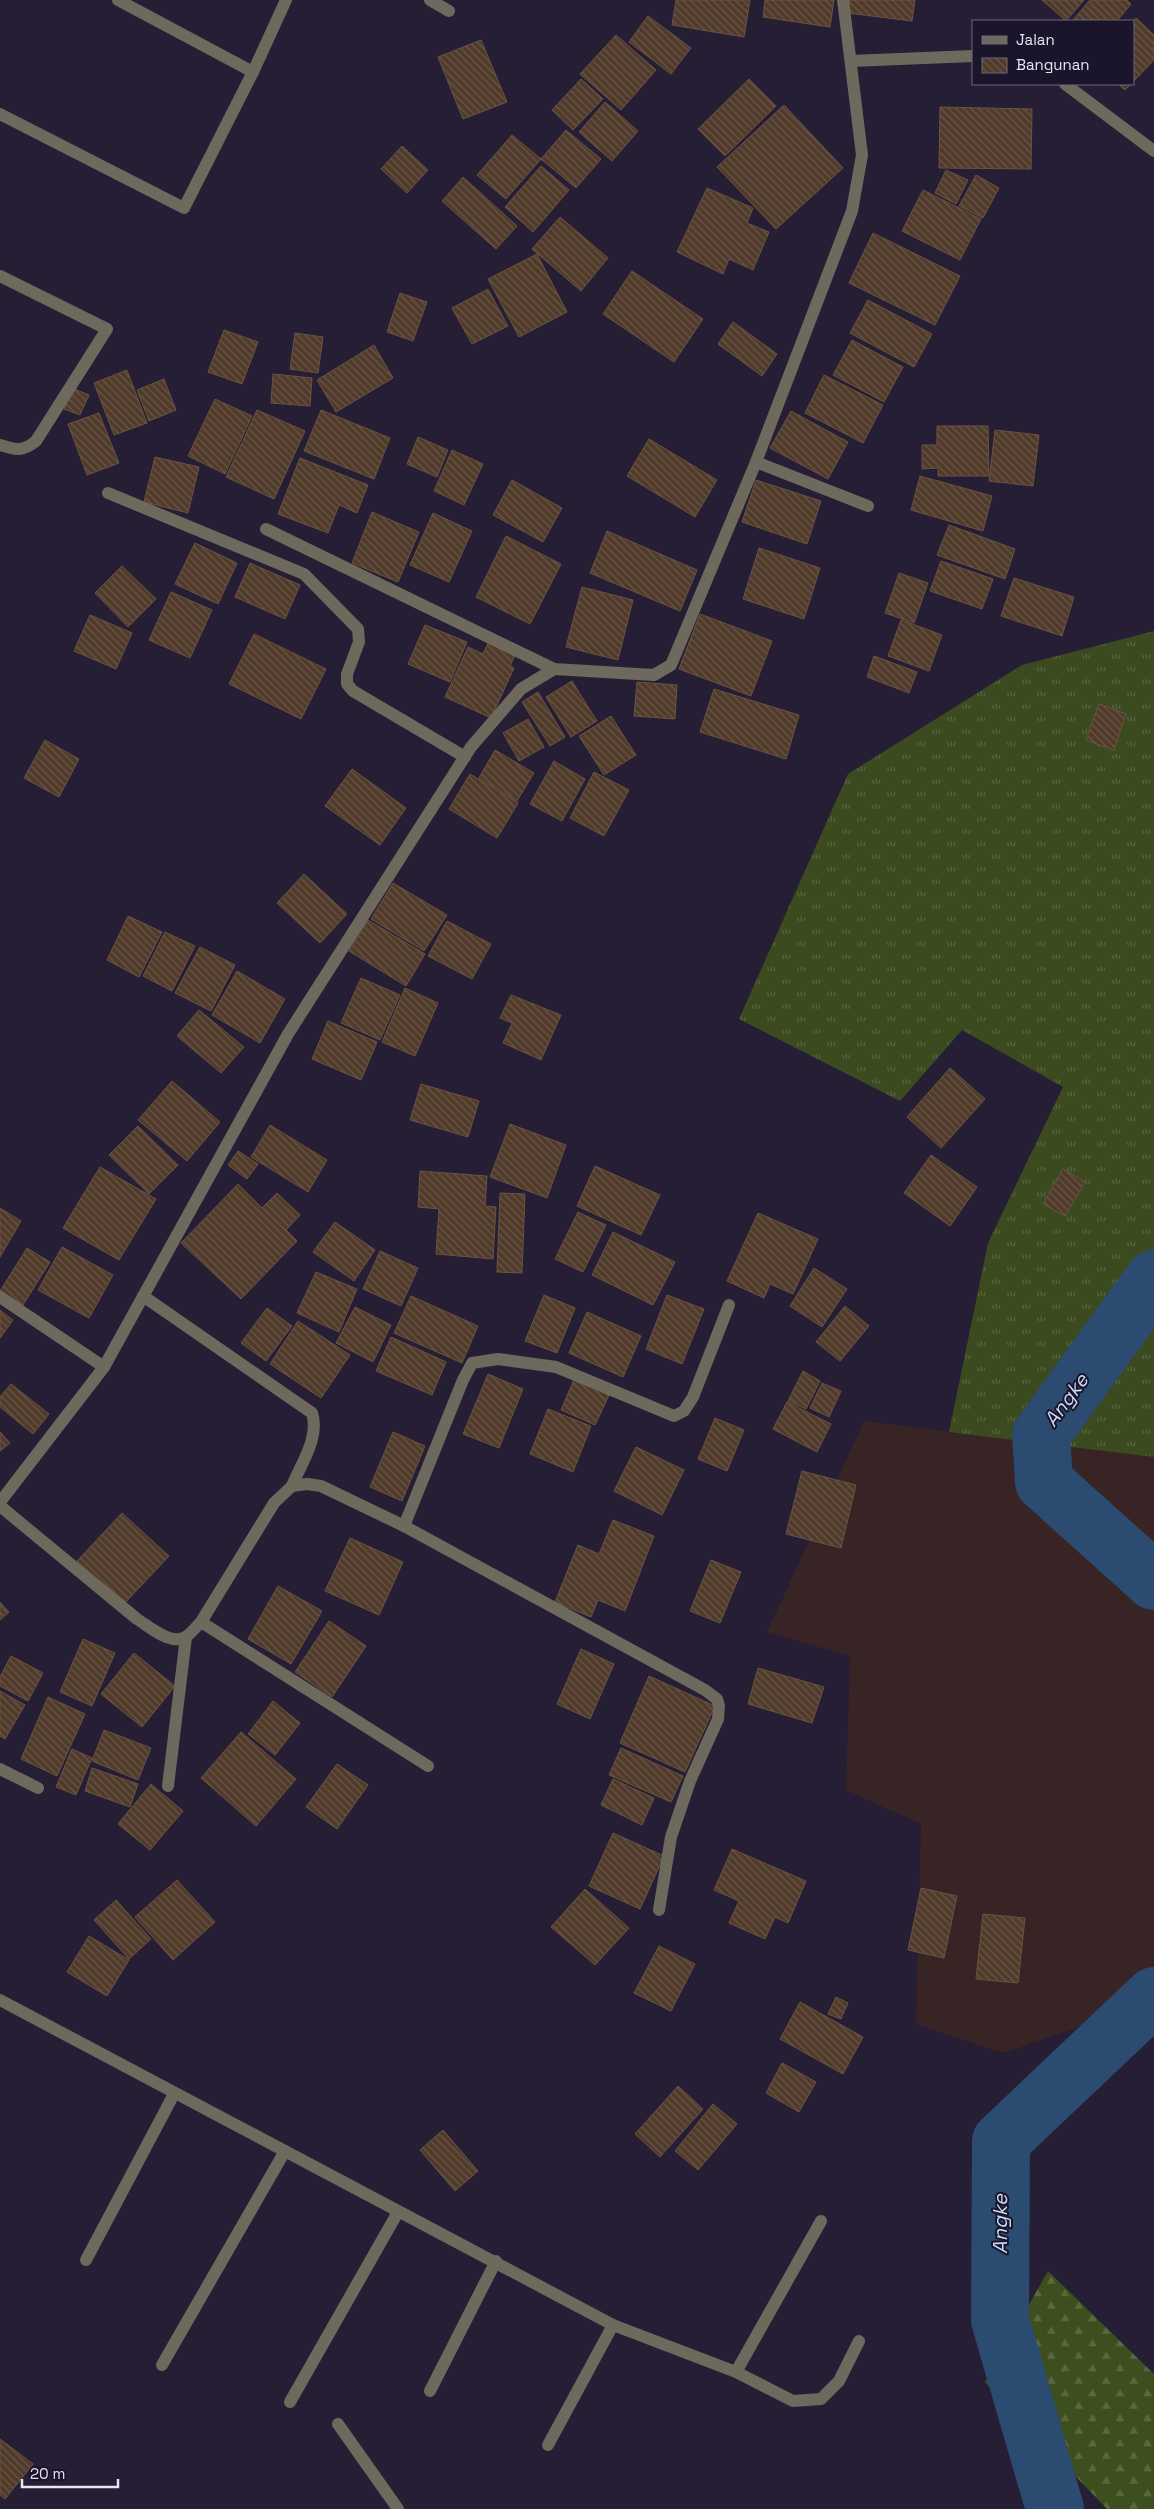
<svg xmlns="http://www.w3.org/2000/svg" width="1154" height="2509" viewBox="0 0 1154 2509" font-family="'Space Grotesk',sans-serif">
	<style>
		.industrial { fill: #382424 }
		.grass { fill: url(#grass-tufts) }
		.forest { fill: url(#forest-firs) }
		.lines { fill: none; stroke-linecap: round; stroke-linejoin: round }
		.river { stroke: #2b4b70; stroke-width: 58 }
		.building { fill: url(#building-back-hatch); stroke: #6b5341 }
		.street { stroke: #6e695d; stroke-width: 12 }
		.labels { text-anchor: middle; stroke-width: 4; stroke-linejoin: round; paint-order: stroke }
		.water-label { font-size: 20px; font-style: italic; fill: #c7dcf6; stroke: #1b152b }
	</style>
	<defs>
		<pattern id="grass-tufts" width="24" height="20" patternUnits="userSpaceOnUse" patternTransform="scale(1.25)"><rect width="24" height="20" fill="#3b4b1f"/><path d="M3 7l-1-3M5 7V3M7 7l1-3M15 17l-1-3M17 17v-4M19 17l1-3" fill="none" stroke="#576540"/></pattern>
		<pattern id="forest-firs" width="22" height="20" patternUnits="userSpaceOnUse" patternTransform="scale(1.25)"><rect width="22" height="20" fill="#3e4f1f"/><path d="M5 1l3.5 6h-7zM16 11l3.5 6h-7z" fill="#5a6840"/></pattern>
		<pattern id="building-back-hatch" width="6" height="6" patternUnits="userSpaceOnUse" patternTransform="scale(1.25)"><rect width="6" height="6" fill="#503a29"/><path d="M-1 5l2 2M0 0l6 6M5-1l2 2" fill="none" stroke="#695649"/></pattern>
	</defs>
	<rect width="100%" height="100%" fill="#251e35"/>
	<path class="industrial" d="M864 1421 1154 1457V2001L1004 2053 916 2024 921 1824 846 1790 850 1656 767 1632Z"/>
	<path class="grass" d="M1154 631V1457L949 1432 988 1243 1063 1087 962 1030 900 1101 739 1019 848 774 1022 665Z"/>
	<path class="forest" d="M1048 2271 1154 2374V2509H1107L985 2382Z"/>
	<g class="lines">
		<g class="river">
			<path d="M1154 1279 1041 1435 1044 1482 1154 1581"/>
			<path d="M1055 2509 1000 2320 1001 2141 1154 1996"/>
		</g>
	</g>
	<g class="building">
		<path d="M676 0H750L744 37 672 25Z"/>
		<path d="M765 0H834L830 27 763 17Z"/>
		<path d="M849 0H915L912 21 848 13Z"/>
		<path d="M1042 0H1084L1066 21Z"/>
		<path d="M1090 0H1127L1131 4 1117 21H1072Z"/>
		<path d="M648 16 691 48 671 74 629 42Z"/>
		<path d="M1136 18 1154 35V60L1133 82V21Z"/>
		<path d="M616 35 656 70 621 110 580 74Z"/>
		<path d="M481 40 507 102 463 119 438 57Z"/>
		<path d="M581 79 603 99 573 130 552 110Z"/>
		<path d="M749 79 776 106 725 156 698 129Z"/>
		<path d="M1118 84H1131L1125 90Z"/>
		<path d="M605 102 638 131 612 161 579 132Z"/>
		<path d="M784 105 843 168 776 229 717 167Z"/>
		<path d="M940 107 1032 109 1031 169 939 168Z"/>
		<path d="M566 130 601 159 576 188 541 159Z"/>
		<path d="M512 135 541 159 506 199 477 175Z"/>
		<path d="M402 146 428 170 407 193 381 169Z"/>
		<path d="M541 166 569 190 533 232 505 207Z"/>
		<path d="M946 170 968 180 956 204 935 193Z"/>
		<path d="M976 175 999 188 983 218 959 206Z"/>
		<path d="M463 177 517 226 496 249 442 201Z"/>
		<path d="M707 188 753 208 747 223 769 232 753 270 729 259 723 274 677 252Z"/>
		<path d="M923 190 981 219 960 260 902 231Z"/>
		<path d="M560 217 608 258 581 291 532 249Z"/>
		<path d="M873 233 960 276 935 325 849 283Z"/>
		<path d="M537 254 567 312 519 337 488 279Z"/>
		<path d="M632 271 703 319 674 362 603 314Z"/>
		<path d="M488 289 508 326 472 344 452 308Z"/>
		<path d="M400 293 427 302 413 341 387 332Z"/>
		<path d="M868 300 932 334 914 367 850 333Z"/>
		<path d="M733 322 777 354 762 376 718 344Z"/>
		<path d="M224 330 258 342 242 384 208 372Z"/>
		<path d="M295 333 323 337 318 373 290 369Z"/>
		<path d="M852 340 903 367 884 402 833 375Z"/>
		<path d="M374 345 393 378 336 412 317 380Z"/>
		<path d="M127 370 147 423 114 435 94 383Z"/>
		<path d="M273 374 312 378 310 406 271 403Z"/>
		<path d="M824 375 883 405 863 443 805 413Z"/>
		<path d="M164 379 176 410 149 421 137 390Z"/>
		<path d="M72 388 89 395 80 415 64 409Z"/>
		<path d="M215 399 252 416 225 474 188 456Z"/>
		<path d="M257 410 305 431 274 499 226 477Z"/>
		<path d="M321 410 390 438 374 479 304 451Z"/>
		<path d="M791 411 848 442 828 479 770 448Z"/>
		<path d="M99 413 119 463 87 475 68 424Z"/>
		<path d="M937 426H988L989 476H938V468L922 469V445H937Z"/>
		<path d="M995 430 1039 435 1033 486 989 481Z"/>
		<path d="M418 437 448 450 437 477 407 464Z"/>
		<path d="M649 439 717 480 695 517 627 476Z"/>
		<path d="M452 450 483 464 464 505 434 491Z"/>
		<path d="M155 457 199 467 188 513 144 502Z"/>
		<path d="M300 458 368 485 357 513 339 505 328 533 278 514Z"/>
		<path d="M920 476 992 496 983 531 911 510Z"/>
		<path d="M512 480 562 508 543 542 493 515Z"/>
		<path d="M756 480 821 501 807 544 742 522Z"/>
		<path d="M372 512 419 532 398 582 352 563Z"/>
		<path d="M433 513 472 531 449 582 410 565Z"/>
		<path d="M949 525 1015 549 1005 579 937 555Z"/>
		<path d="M607 531 697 570 680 611 590 573Z"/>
		<path d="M506 536 561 564 530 624 476 597Z"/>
		<path d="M195 543 237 563 218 604 175 584Z"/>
		<path d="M759 548 820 568 804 619 743 599Z"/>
		<path d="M941 561 993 579 982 609 930 591Z"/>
		<path d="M250 563 300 585 285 619 235 597Z"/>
		<path d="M122 566 156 599 128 627 95 593Z"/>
		<path d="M899 573 928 583 914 623 885 613Z"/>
		<path d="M1014 578 1074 597 1062 636 1001 616Z"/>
		<path d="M582 587 633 600 618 660 566 647Z"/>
		<path d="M171 592 212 610 190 658 149 640Z"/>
		<path d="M700 614 772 641 751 696 679 669Z"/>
		<path d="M90 615 132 633 116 669 74 651Z"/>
		<path d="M901 620 942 635 929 671 888 656Z"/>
		<path d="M425 625 467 642 450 682 408 664Z"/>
		<path d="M254 634 326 669 301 719 229 684Z"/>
		<path d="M489 641 516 653 510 666 514 668 491 718 445 697 468 647 483 654Z"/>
		<path d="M874 656 917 672 909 693 867 677Z"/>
		<path d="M572 681 597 721 571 737 546 697Z"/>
		<path d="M637 682 677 685 675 719 634 716Z"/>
		<path d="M714 689 799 715 786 759 700 732Z"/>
		<path d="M538 692 565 737 550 746 522 702Z"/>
		<path d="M1099 704 1126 714 1114 750 1086 740Z"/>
		<path d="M611 716 636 755 604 775 579 736Z"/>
		<path d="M528 719 544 747 519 761 503 733Z"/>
		<path d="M45 740 79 759 59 797 24 778Z"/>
		<path d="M495 750 534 773 517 801 479 778Z"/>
		<path d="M554 761 585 779 562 821 530 804Z"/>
		<path d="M352 769 406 808 380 845 325 806Z"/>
		<path d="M594 772 629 790 604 836 570 818Z"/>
		<path d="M470 774 518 803 497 838 449 809Z"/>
		<path d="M304 874 347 914 320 943 277 903Z"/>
		<path d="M393 883 447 915 424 951 371 919Z"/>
		<path d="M128 916 162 932 139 977 107 960Z"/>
		<path d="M368 920 425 954 406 986 349 951Z"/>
		<path d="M447 921 491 944 472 979 428 956Z"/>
		<path d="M165 932 195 946 172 991 143 976Z"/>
		<path d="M200 947 235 965 211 1011 175 993Z"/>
		<path d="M237 971 285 999 260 1043 212 1015Z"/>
		<path d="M361 978 400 995 380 1040 341 1023Z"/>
		<path d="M405 988 438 1003 415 1056 382 1042Z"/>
		<path d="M511 995 561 1015 541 1060 503 1043 512 1023 500 1018Z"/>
		<path d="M199 1010 244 1047 221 1073 177 1036Z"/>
		<path d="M328 1021 377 1042 361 1080 312 1059Z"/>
		<path d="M950 1068 985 1099 941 1148 907 1117Z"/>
		<path d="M172 1081 220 1122 187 1161 138 1120Z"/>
		<path d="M421 1084 479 1101 468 1137 410 1120Z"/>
		<path d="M510 1124 566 1145 547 1198 490 1177Z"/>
		<path d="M270 1125 327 1160 308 1192 251 1157Z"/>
		<path d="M138 1126 178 1165 149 1194 109 1155Z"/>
		<path d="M238 1151 258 1164 247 1179 228 1165Z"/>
		<path d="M931 1155 977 1187 950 1226 904 1193Z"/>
		<path d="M595 1166 660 1195 641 1235 577 1206Z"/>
		<path d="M100 1167 156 1199 119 1260 63 1228Z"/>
		<path d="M1063 1169 1085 1182 1065 1216 1043 1204Z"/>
		<path d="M420 1171 487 1176 485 1206 496 1207 493 1259 436 1254 439 1209 418 1207Z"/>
		<path d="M238 1184 262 1208 277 1193 300 1215 286 1230 297 1241 241 1299 181 1243Z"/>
		<path d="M500 1193 525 1194 522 1273 497 1272Z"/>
		<path d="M0 1208 21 1221 0 1257Z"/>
		<path d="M578 1212 606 1225 583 1272 555 1259Z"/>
		<path d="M758 1213 818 1239 793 1294 770 1284 764 1298 727 1281Z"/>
		<path d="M335 1222 375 1250 354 1281 313 1252Z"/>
		<path d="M613 1232 675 1262 653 1305 592 1275Z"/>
		<path d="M62 1247 113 1275 89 1318 38 1290Z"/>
		<path d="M27 1248 50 1262 23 1305 0 1291Z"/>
		<path d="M380 1251 418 1268 401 1306 363 1289Z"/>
		<path d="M814 1268 847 1289 822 1327 790 1306Z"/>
		<path d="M316 1272 357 1289 339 1332 297 1313Z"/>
		<path d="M544 1295 575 1308 557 1353 525 1341Z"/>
		<path d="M667 1295 704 1309 682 1364 646 1349Z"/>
		<path d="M411 1296 478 1326 462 1363 394 1333Z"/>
		<path d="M845 1306 869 1326 840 1361 816 1342Z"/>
		<path d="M355 1307 391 1325 373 1362 336 1343Z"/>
		<path d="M267 1308 292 1326 266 1361 241 1343Z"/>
		<path d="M0 1310 13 1320 0 1338Z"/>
		<path d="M587 1312 641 1336 623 1377 569 1353Z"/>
		<path d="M298 1321 350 1355 321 1398 270 1364Z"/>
		<path d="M391 1337 446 1362 432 1395 376 1371Z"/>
		<path d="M803 1371 820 1381 806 1409 788 1401Z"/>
		<path d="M488 1374 523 1389 499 1448 463 1434Z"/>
		<path d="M575 1377 610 1393 595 1425 561 1410Z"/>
		<path d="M822 1383 841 1391 829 1417 810 1408Z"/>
		<path d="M11 1384 49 1414 33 1434 0 1407V1397Z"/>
		<path d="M787 1402 831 1424 817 1452 773 1429Z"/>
		<path d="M548 1409 591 1426 573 1472 530 1454Z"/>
		<path d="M715 1418 744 1430 727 1471 698 1459Z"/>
		<path d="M0 1432 10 1443 0 1451Z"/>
		<path d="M393 1432 425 1446 402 1501 370 1487Z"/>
		<path d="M636 1447 684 1470 662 1515 614 1491Z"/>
		<path d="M802 1471 856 1485 841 1548 786 1534Z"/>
		<path d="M122 1513 169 1556 124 1604 77 1561Z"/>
		<path d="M613 1520 654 1536 625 1611 598 1600 591 1617 555 1602 578 1545 599 1554Z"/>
		<path d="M350 1538 403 1562 379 1615 325 1591Z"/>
		<path d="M711 1560 741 1572 720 1623 690 1611Z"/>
		<path d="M278 1586 322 1611 291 1664 248 1639Z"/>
		<path d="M0 1602 9 1612 0 1620Z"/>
		<path d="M329 1621 366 1646 332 1697 295 1672Z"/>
		<path d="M83 1639 115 1653 92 1706 60 1692Z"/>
		<path d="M581 1649 614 1664 590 1719 557 1704Z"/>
		<path d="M134 1653 175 1686 142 1727 101 1694Z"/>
		<path d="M11 1656 43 1673 28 1701 0 1686V1677Z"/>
		<path d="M758 1668 824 1687 812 1723 748 1704Z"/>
		<path d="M649 1676 715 1706 685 1772 620 1743Z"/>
		<path d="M0 1691 25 1705 5 1739 0 1736Z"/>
		<path d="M48 1697 85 1714 57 1776 21 1759Z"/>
		<path d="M273 1701 300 1723 275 1755 248 1734Z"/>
		<path d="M104 1730 151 1748 138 1780 92 1761Z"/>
		<path d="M241 1732 296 1779 256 1826 201 1778Z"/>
		<path d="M621 1748 683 1776 671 1802 609 1775Z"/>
		<path d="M72 1749 92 1758 76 1795 56 1787Z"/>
		<path d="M337 1764 368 1785 337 1829 306 1807Z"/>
		<path d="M92 1768 138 1784 130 1807 85 1791Z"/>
		<path d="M613 1779 654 1798 642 1825 601 1805Z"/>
		<path d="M151 1784 183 1811 150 1850 118 1824Z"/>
		<path d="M613 1833 664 1856 640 1909 589 1886Z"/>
		<path d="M732 1849 806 1881 788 1923 775 1917 765 1939 729 1923 739 1901 714 1890Z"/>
		<path d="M177 1880 215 1922 173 1960 135 1917Z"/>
		<path d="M921 1888 957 1896 944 1958 908 1950Z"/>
		<path d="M585 1889 629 1928 595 1965 551 1927Z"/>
		<path d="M116 1900 151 1939 129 1959 94 1920Z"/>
		<path d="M983 1914 1025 1918 1018 1983 976 1979Z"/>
		<path d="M89 1936 129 1960 107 1996 67 1972Z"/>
		<path d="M659 1946 695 1964 671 2011 634 1993Z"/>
		<path d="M836 1997 848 2003 841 2019 828 2014Z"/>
		<path d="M800 2002 863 2037 843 2074 780 2039Z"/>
		<path d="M782 2063 816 2082 799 2112 766 2093Z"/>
		<path d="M678 2086 703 2109 660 2157 635 2134Z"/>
		<path d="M713 2104 737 2124 698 2170 675 2151Z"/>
		<path d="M443 2130 478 2171 455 2191 420 2150Z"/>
		<path d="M0 2439 33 2464 5 2499 0 2495Z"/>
	</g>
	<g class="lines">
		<g class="street">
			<path d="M118 0 253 72"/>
			<path d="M430 0 449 11"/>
			<path d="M851 61 973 56"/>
			<path d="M1065 84 1154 151"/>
			<path d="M0 114 184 208 253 72 286 0"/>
			<path d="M0 276 107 329 36 441C23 452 15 450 0 445"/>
			<path d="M756 462 868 506"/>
			<path d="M108 493 304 574 358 629 359 642 347 674V684L353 691 465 757"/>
			<path d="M266 529 554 669 654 675 671 665 756 462 852 211 862 155 843 0"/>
			<path d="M143 1296 312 1413C320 1437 301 1464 292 1486"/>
			<path d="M0 1297 104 1367"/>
			<path d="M0 1502 104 1367 288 1034 471 747 521 689 554 669"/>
			<path d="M0 1506 137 1619C150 1627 172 1647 187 1636 192 1632 197 1626 201 1622L274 1503 292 1486 307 1484 321 1486 404 1526 463 1380 472 1363 498 1359 556 1367 674 1416 684 1411 693 1397 729 1305"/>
			<path d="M404 1526 705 1690 717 1699 719 1706 718 1719 690 1781 671 1837 659 1910"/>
			<path d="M201 1622 428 1766"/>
			<path d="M0 1769 38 1788"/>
			<path d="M168 1786 186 1637"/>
			<path d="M0 2000 613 2325 736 2372 793 2401 821 2399 839 2381 859 2341"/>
			<path d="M86 2260 174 2094"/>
			<path d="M162 2365 285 2151"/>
			<path d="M736 2372 821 2221"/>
			<path d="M430 2391 496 2261"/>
			<path d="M290 2402 398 2212"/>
			<path d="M338 2424 398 2509"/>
			<path d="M548 2445 613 2325"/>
		</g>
	</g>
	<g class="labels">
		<g class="water-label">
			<text transform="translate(1066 1400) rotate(-54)" y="7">Angke</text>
			<text transform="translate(1000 2224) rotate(-90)" y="7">Angke</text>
		</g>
	</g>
	<rect x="972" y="20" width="162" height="65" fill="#1b152b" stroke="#6d687b"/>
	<rect x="982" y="36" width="25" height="8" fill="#6e695d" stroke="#6d687b"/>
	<text x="1016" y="45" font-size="15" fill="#e8e4f4">Jalan</text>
	<rect x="982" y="58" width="25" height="15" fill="url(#building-back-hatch)" stroke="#6d687b"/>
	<text x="1016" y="70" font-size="15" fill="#e8e4f4">Bangunan</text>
	<path d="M22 2479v8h96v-8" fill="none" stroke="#e8e4f4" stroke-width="2.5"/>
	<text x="30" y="2479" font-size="15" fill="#e8e4f4" stroke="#1b152b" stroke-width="4" paint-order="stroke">20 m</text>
</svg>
